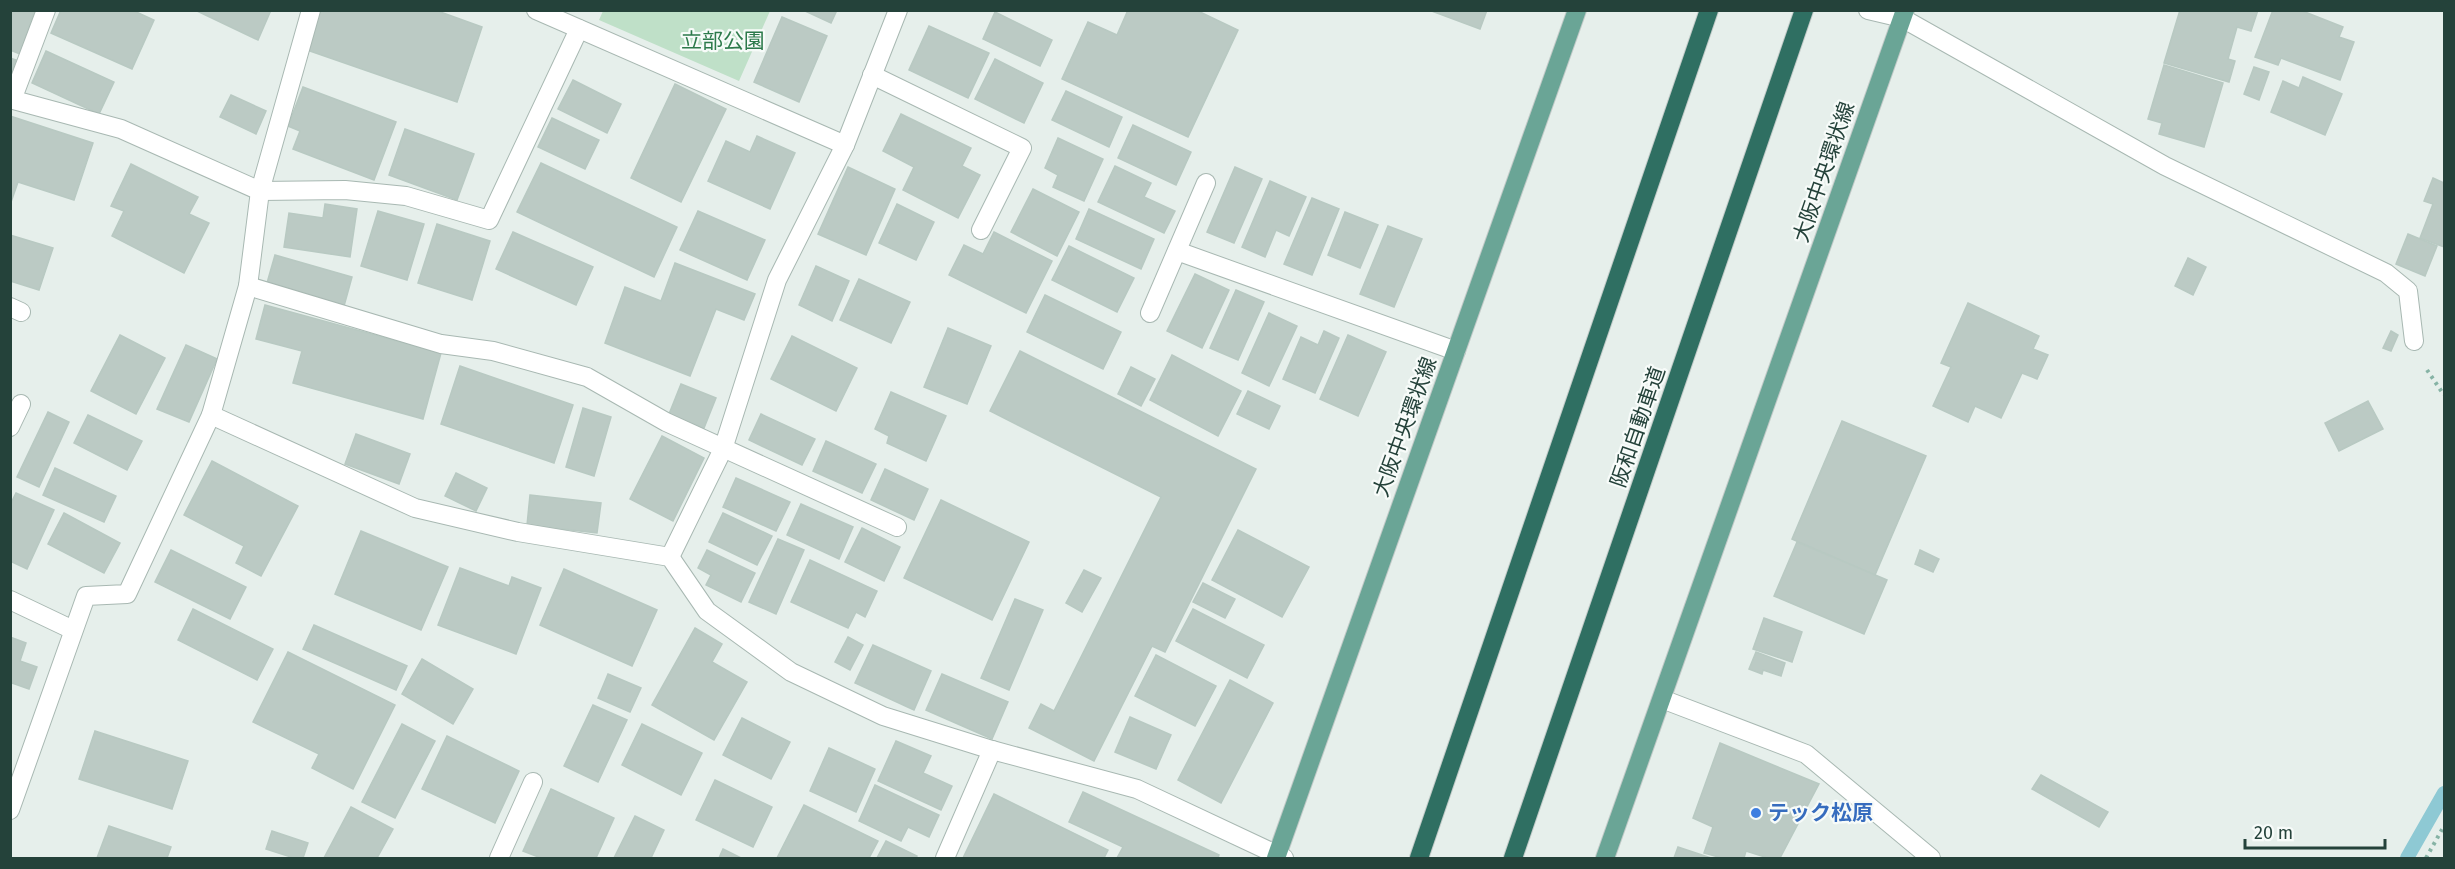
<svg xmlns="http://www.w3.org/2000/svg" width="2455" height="869" viewBox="0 0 2455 869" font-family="'Fira Sans','Noto Sans JP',sans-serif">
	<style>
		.green { fill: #bfe0c8 }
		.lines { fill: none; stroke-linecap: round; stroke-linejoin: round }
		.stream { stroke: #8ec9d4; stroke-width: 14 }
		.building { fill: #bbcac4; stroke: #b8c9c2; stroke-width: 1.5 }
		.minor-casing { stroke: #a8b8b2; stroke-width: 20 }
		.major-casing { stroke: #c2cac8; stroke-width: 20 }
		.highway-casing { stroke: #c2cac8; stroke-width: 20 }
		.path { stroke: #86b3a5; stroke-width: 4; stroke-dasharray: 3 4.5; stroke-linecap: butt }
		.minor { stroke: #fff; stroke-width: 18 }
		.major { stroke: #6aa596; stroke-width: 18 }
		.highway { stroke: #2f6f62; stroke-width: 18 }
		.shop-dot { fill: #3f7fe0; stroke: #f7fbf9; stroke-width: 2 }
		.labels { text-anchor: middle; stroke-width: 4.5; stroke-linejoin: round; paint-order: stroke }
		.park-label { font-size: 21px; fill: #2d7a4b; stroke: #f7fbf9 }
		.street-label { font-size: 21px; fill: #24423a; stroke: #f7fbf9 }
		.shop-label { font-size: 21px; font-weight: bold; fill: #366cbe; stroke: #f7fbf9; text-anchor: start }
	</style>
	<rect width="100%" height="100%" fill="#e6efeb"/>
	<path class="green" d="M603 11V10L770 11 739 81 599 20Z"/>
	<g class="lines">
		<path class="stream" d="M2407 858 2444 793"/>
	</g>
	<g class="building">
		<path d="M10 10H35L20 54 10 50Z"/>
		<path d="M61 10H132L154 20 132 69 51 33Z"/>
		<path d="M195 10H271L258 40Z"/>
		<path d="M320 10H435L482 27 457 102 307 50Z"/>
		<path d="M803 10H837L831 23Z"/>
		<path d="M1128 10H1196L1238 30 1188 137 1062 79 1088 22 1117 35Z"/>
		<path d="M1429 10H1487L1480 29Z"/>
		<path d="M2180 10H2258L2251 31 2237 27 2228 59 2235 61 2229 82 2164 63Z"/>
		<path d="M2273 10H2300L2343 27 2339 37 2354 42 2340 80 2281 58 2278 65 2255 57Z"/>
		<path d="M995 12 1052 40 1040 66 983 39Z"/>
		<path d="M782 17 827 36 799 102 754 82Z"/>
		<path d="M929 26 989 53 968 98 909 70Z"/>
		<path d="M46 51 114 82 99 114 32 83Z"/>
		<path d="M10 58 16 60 10 77Z"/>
		<path d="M995 59 1043 83 1024 123 975 99Z"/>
		<path d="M2164 65 2223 83 2204 147 2159 134 2162 123 2148 119Z"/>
		<path d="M2254 67 2269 72 2259 100 2244 94Z"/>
		<path d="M2303 77 2342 94 2325 135 2271 112 2283 81 2299 88Z"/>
		<path d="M573 80 621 104 607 133 558 109Z"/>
		<path d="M675 84 726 109 681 202 631 178Z"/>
		<path d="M303 87 396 122 374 180 293 149 300 131 288 126Z"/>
		<path d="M1066 91 1122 117 1109 147 1052 120Z"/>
		<path d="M231 95 266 111 256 134 220 117Z"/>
		<path d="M901 114 971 148 962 166 980 175 958 218 903 190 914 167 883 151Z"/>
		<path d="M10 116 93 143 74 200 18 182 10 205Z"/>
		<path d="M552 118 599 140 585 169 538 147Z"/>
		<path d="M1133 125 1191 152 1176 185 1118 158Z"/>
		<path d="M405 129 474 154 457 200 389 175Z"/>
		<path d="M757 136 795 153 770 209 708 181 726 141 750 152Z"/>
		<path d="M1058 138 1103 159 1084 201 1053 187 1058 175 1045 168Z"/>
		<path d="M541 163 677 227 654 277 517 212Z"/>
		<path d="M131 164 198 197 189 214 209 223 184 273 112 236 124 211 111 206Z"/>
		<path d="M1115 166 1151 183 1144 197 1175 211 1164 233 1098 202Z"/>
		<path d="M848 167 895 189 866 255 818 234Z"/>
		<path d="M1235 167 1262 179 1234 243 1207 232Z"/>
		<path d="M2433 178 2444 183V247L2420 238 2433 204 2424 201Z"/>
		<path d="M1270 181 1306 197 1289 236 1276 230 1265 257 1242 247Z"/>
		<path d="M1033 189 1079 212 1057 256 1011 232Z"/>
		<path d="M1312 198 1339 209 1312 275 1284 264Z"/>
		<path d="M325 204 357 209 350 257 284 247 289 213 323 218Z"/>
		<path d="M897 204 934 222 916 260 879 243Z"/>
		<path d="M1089 209 1154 239 1141 269 1076 239Z"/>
		<path d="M378 211 424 224 407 280 361 266Z"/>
		<path d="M698 211 765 240 747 280 680 250Z"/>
		<path d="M1345 212 1378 225 1360 268 1328 255Z"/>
		<path d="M437 224 490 241 472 300 418 283Z"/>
		<path d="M1388 226 1422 239 1394 307 1360 294Z"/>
		<path d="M513 232 593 267 576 305 496 269Z"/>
		<path d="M994 232 1052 261 1026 313 949 275 964 245 983 254Z"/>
		<path d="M2408 234 2437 246 2425 276 2396 264Z"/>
		<path d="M10 235 53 248 39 290 10 281Z"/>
		<path d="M1069 246 1134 278 1117 312 1052 280Z"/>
		<path d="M275 255 352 277 344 306 267 283Z"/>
		<path d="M2188 258 2206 267 2193 295 2175 286Z"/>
		<path d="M675 263 755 294 744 320 716 309 690 376 605 343 625 287 661 301Z"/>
		<path d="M816 266 849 281 832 321 799 305Z"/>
		<path d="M1195 274 1229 290 1202 348 1167 331Z"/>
		<path d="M859 279 910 302 891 343 840 320Z"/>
		<path d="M1236 290 1264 302 1238 360 1210 348Z"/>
		<path d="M1045 295 1121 332 1103 369 1027 332Z"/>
		<path d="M1968 303 2039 336 2033 349 2048 355 2037 379 2022 373 2001 418 1975 406 1968 422 1933 406 1951 367 1941 363Z"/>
		<path d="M265 305 441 353 423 419 293 383 302 351 256 339Z"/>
		<path d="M1269 313 1297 326 1269 386 1242 373Z"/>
		<path d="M948 328 991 346 967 404 924 387Z"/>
		<path d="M1324 331 1339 338 1315 393 1283 379 1301 337 1318 345Z"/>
		<path d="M2391 331 2398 335 2391 351 2383 348Z"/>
		<path d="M120 335 165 358 136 414 91 391Z"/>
		<path d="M1348 335 1386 352 1358 416 1320 399Z"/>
		<path d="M792 336 857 368 836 411 771 379Z"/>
		<path d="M186 345 217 359 189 422 157 409Z"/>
		<path d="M1020 351 1256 469 1165 652 1152 646 1094 761 1029 728 1041 704 1054 711 1161 497 990 411Z"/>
		<path d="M1172 355 1241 391 1218 436 1150 400Z"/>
		<path d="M460 366 573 405 554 463 441 424Z"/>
		<path d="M1131 367 1155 379 1141 406 1118 394Z"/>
		<path d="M681 384 716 398 704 428 669 414Z"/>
		<path d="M1248 391 1280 406 1269 429 1237 414Z"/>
		<path d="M891 392 946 416 926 461 887 443 889 436 875 429Z"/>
		<path d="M2368 401 2383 429 2339 451 2325 423Z"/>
		<path d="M583 408 611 417 594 476 566 467Z"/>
		<path d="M48 412 69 422 39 487 17 477Z"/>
		<path d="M761 414 815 439 802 465 749 440Z"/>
		<path d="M88 415 142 441 127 470 74 443Z"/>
		<path d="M1842 421 1926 456 1875 575 1792 539Z"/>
		<path d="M356 434 410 454 399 484 345 464Z"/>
		<path d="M662 436 704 458 673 521 630 499Z"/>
		<path d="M826 441 876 464 862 493 813 471Z"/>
		<path d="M212 461 298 506 261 576 236 563 244 546 184 515Z"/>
		<path d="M55 468 116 496 104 522 43 495Z"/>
		<path d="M885 469 928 489 914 520 871 500Z"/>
		<path d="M456 473 487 488 476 511 445 496Z"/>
		<path d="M736 478 790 502 776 531 723 507Z"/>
		<path d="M16 493 54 510 27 569 10 561V505Z"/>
		<path d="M530 495 601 503 597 533 527 525Z"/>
		<path d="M941 500 1029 542 992 620 904 578Z"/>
		<path d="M801 504 853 527 839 559 787 535Z"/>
		<path d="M64 513 120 543 104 573 48 544Z"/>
		<path d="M723 513 772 536 757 565 709 542Z"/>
		<path d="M862 528 900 547 884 581 845 562Z"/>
		<path d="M1238 530 1309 567 1282 617 1212 580Z"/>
		<path d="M361 531 448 567 421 630 335 594Z"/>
		<path d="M778 539 804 550 776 614 749 602Z"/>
		<path d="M1797 542 1887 580 1864 634 1774 596Z"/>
		<path d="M171 550 246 587 230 619 155 582Z"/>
		<path d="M707 550 755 573 741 602 706 585 711 575 698 568Z"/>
		<path d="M1920 550 1939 559 1933 572 1915 564Z"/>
		<path d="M810 560 877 591 865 617 856 612 848 628 791 602Z"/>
		<path d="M460 568 509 586 512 577 541 588 516 654 438 625Z"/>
		<path d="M564 569 657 610 632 666 540 625Z"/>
		<path d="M1084 570 1101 578 1082 612 1066 603Z"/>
		<path d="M1203 583 1235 599 1225 618 1193 602Z"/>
		<path d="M1015 599 1043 610 1009 690 981 678Z"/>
		<path d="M193 609 273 649 257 680 178 640Z"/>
		<path d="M1193 609 1264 645 1247 678 1176 641Z"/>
		<path d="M1764 618 1802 632 1792 662 1753 649Z"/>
		<path d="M314 625 407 666 396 690 303 649Z"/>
		<path d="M695 628 722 644 712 662 747 682 714 740 652 705Z"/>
		<path d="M10 637 26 643 20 661 37 667 29 689 12 683 10 687Z"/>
		<path d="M848 637 863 645 850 670 835 662Z"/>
		<path d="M873 645 931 671 914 710 855 683Z"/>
		<path d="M288 652 395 705 353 789 312 768 319 754 253 722Z"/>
		<path d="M1756 652 1785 663 1781 676 1763 670 1762 674 1749 669Z"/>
		<path d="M1156 655 1216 686 1195 726 1135 696Z"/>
		<path d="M422 659 473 689 453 724 402 694Z"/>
		<path d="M608 674 641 688 630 712 598 698Z"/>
		<path d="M942 674 1008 702 992 739 926 710Z"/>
		<path d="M1230 680 1273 703 1221 803 1178 780Z"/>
		<path d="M593 705 627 720 598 782 564 766Z"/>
		<path d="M1130 717 1171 735 1156 769 1115 752Z"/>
		<path d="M742 718 790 742 771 779 723 755Z"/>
		<path d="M402 724 435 741 395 818 362 802Z"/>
		<path d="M642 724 702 753 681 795 622 765Z"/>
		<path d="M95 731 188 761 172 809 79 779Z"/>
		<path d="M447 736 519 771 495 823 422 789Z"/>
		<path d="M896 741 931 756 923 773 952 786 941 810 878 781Z"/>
		<path d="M1720 743 1819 784 1780 858H1768L1746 851 1744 858H1722L1704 853 1713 827 1693 818Z"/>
		<path d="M829 748 875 769 856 812 810 791Z"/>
		<path d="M2041 775 2108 812 2099 827 2032 789Z"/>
		<path d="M715 780 772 807 753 847 696 820Z"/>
		<path d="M875 785 939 815 929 837 908 827 901 841 859 821Z"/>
		<path d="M551 789 614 818 596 858H541L523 851Z"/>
		<path d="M1083 792 1219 855 1218 858H1117L1123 847 1069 822Z"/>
		<path d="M994 794 1108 850 1104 858H963Z"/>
		<path d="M804 805 878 841 869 858H777Z"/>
		<path d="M351 807 393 829 377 858H324Z"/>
		<path d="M635 816 664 830 651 858H614Z"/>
		<path d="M109 826 171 847 167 858H97Z"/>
		<path d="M272 831 308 843 303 858H294L266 849Z"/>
		<path d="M886 841 917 856 916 858H877Z"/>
		<path d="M1678 847 1711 858H1674Z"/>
		<path d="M723 849 741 858H719Z"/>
	</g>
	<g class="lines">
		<g class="minor-casing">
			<g id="minor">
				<path d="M536 10 845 145"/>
				<path d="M1868 10 1902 18 2165 166 2386 273 2408 291 2414 341"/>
				<path d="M872 75 1022 148 981 230"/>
				<path d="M10 99 121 129 260 191 345 190 406 196 489 220 579 29"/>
				<path d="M12 100 46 10"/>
				<path d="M1177 251 1456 351"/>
				<path d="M248 286 441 344 493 351 587 377 666 422 897 527"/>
				<path d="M10 307 21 312"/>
				<path d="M1150 313 1206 183"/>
				<path d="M211 415 415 508 518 532 670 557 707 611 791 672 883 716 992 750 1137 789 1284 858"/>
				<path d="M10 427 21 404"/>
				<path d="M670 557 723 449 777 280 845 145 898 10"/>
				<path d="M10 600 73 630"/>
				<path d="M1662 699 1806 754 1931 858"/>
				<path d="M10 810 86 596 127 594 211 415 248 286 260 191 311 10"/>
				<path d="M499 858 533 782"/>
				<path d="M945 858 992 750"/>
			</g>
		</g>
		<g class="major-casing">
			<g id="major">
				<path d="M1276 858 1577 10"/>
				<path d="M1605 858 1905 10"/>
			</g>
		</g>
		<g class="highway-casing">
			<g id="highway">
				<path d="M1419 858 1709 10"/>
				<path d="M1513 858 1804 10"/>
			</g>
		</g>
		<g class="path">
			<path d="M2427 370 2444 395"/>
			<path d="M2426 858 2444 826"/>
		</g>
		<use href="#minor" class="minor"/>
		<use href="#major" class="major"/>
		<use href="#highway" class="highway"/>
	</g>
	<circle class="shop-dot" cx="1756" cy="813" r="6"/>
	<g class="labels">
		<g class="park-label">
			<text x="723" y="48">立部公園</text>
		</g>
		<g class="street-label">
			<text transform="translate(1824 172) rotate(-71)" y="7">大阪中央環状線</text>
			<text transform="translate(1405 427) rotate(-70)" y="7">大阪中央環状線</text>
			<text transform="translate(1638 427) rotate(-71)" y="7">阪和自動車道</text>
		</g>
		<g class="shop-label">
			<text x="1768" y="820">テック松原</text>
		</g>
	</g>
	<rect width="2455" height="869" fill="none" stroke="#24423a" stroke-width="24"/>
	<path d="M2245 839v9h140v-9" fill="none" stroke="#24423a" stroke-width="3"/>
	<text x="2254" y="839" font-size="18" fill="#24423a" stroke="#f7fbf9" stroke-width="4.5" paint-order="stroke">20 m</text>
</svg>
